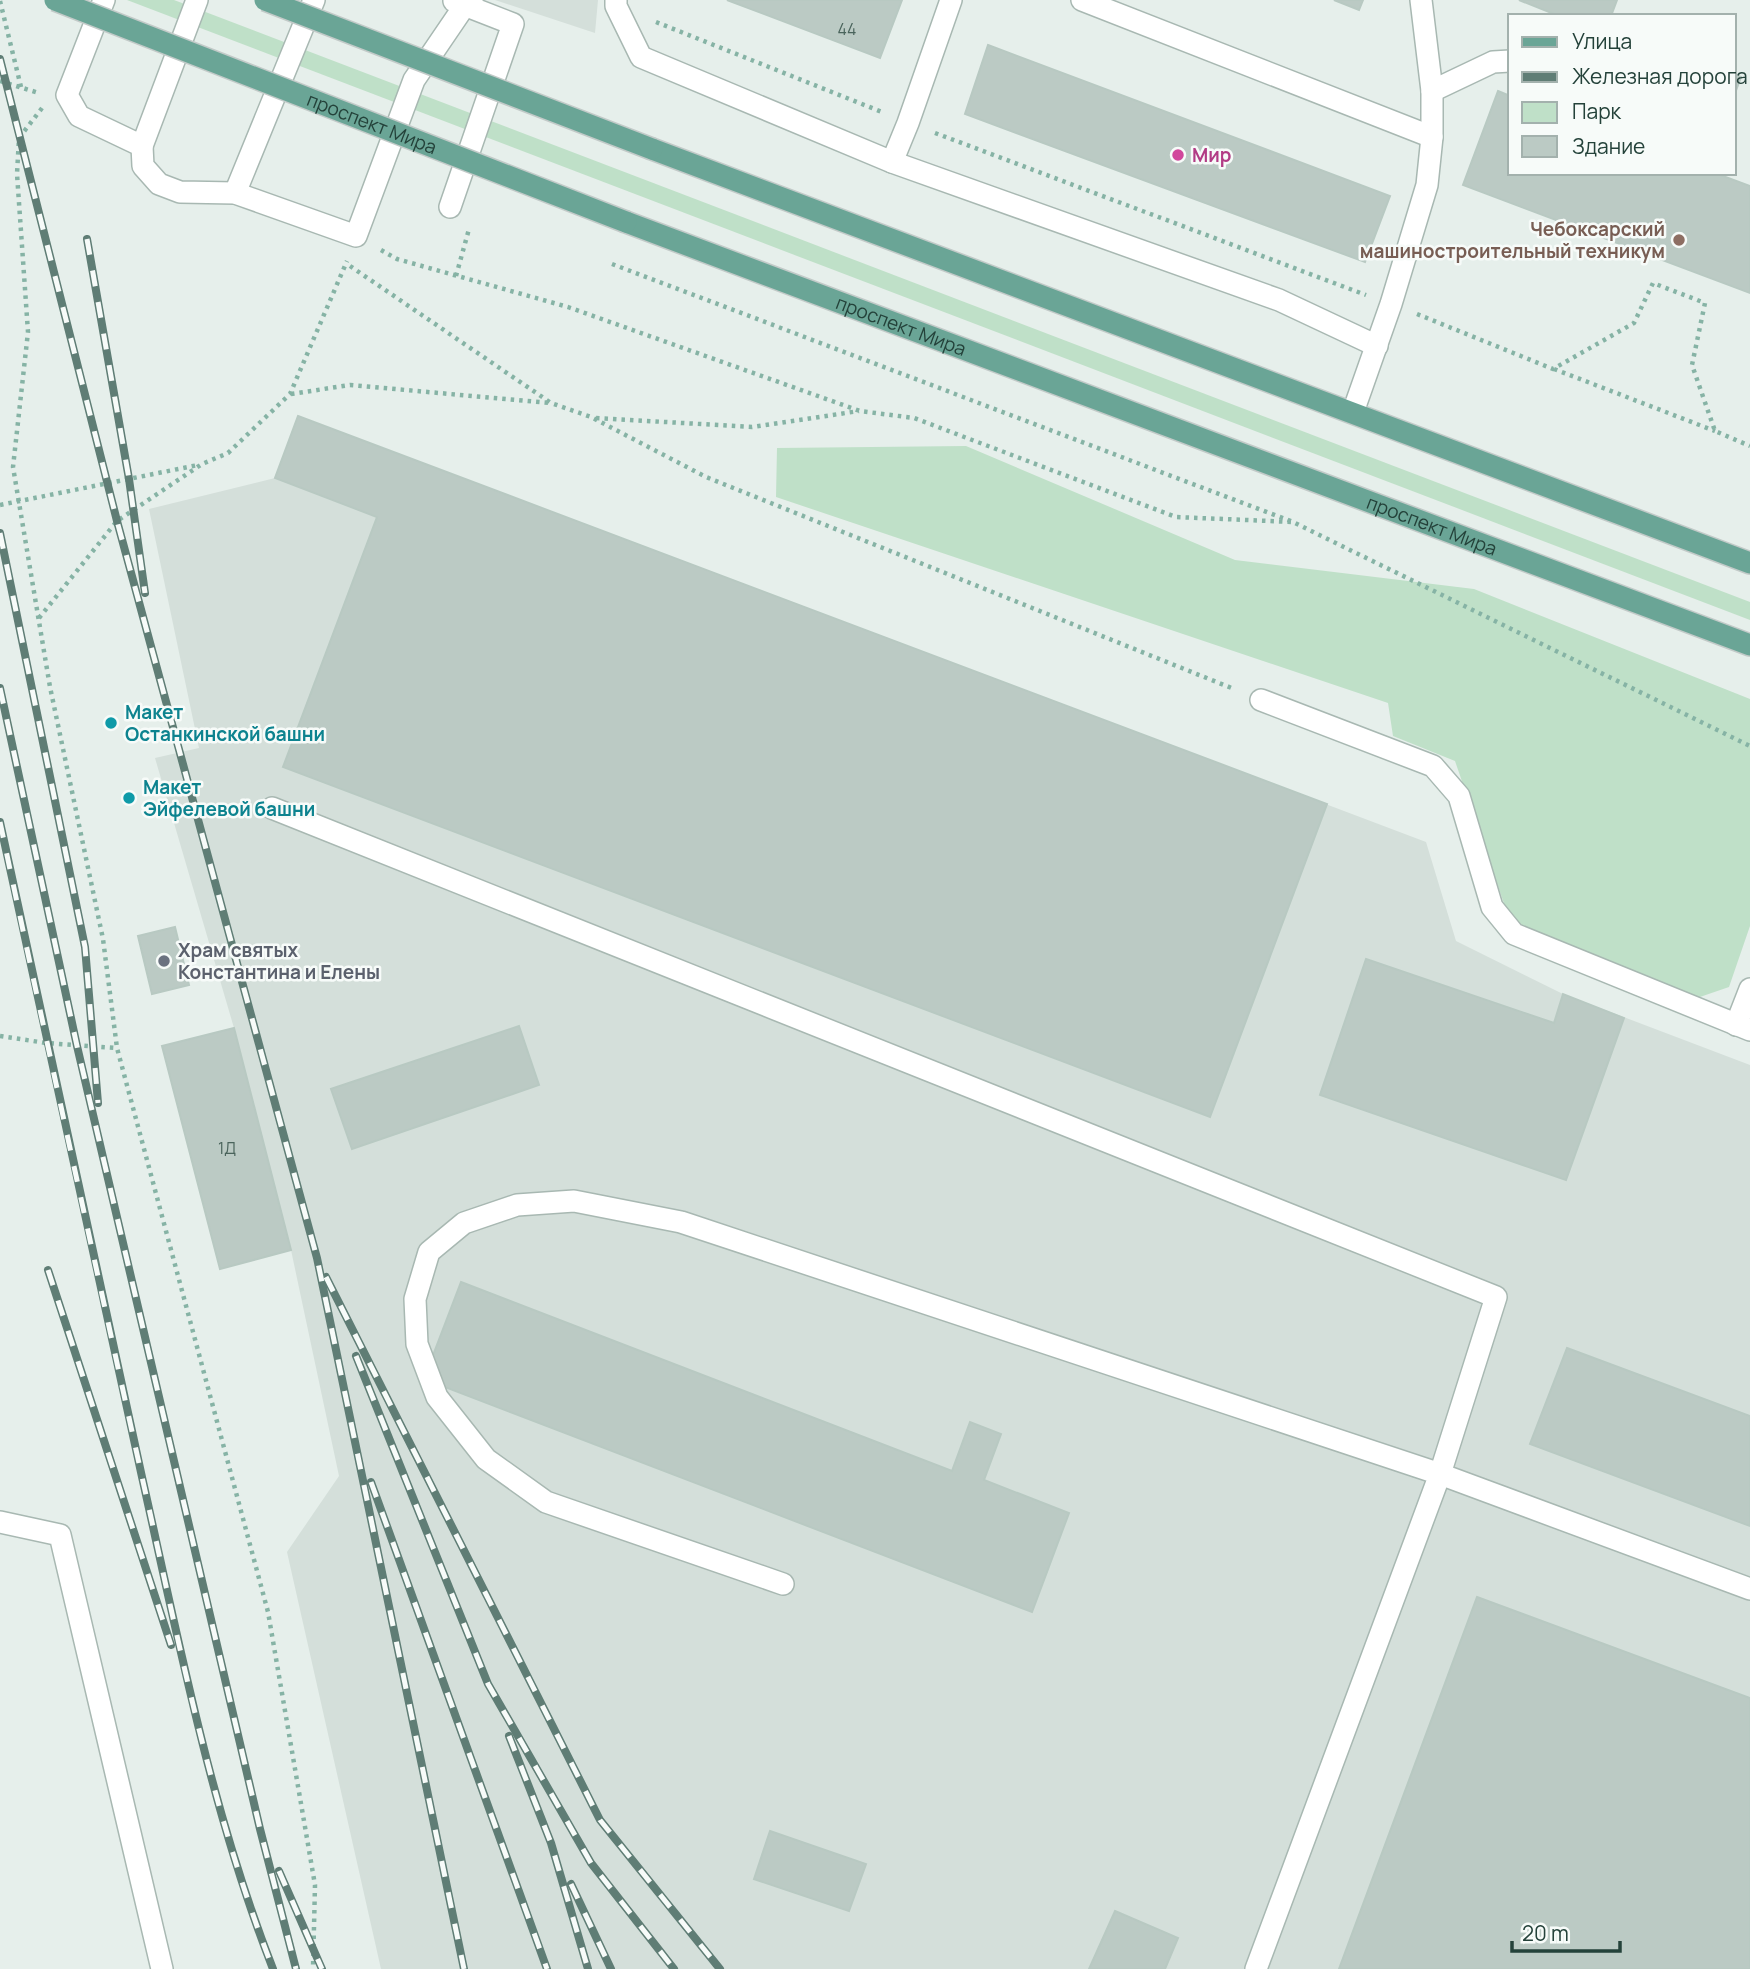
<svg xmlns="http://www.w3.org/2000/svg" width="1750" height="1969" viewBox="0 0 1750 1969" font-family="Manrope,sans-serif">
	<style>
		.built { fill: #d4dfda }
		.green { fill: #bfe0c8 }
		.building { fill: #bbcac4; stroke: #b8c9c2; stroke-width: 2 }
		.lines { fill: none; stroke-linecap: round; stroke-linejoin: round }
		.minor-casing { stroke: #a8b8b2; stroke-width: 24 }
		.major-casing { stroke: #c2cac8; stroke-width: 24 }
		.path { stroke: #86b3a5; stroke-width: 4.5; stroke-dasharray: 3.5 5; stroke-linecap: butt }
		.minor { stroke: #fff; stroke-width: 21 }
		.major { stroke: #6aa596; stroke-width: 21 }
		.rail-casing { stroke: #5f7d75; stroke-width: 8 }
		.rail { stroke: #f7fbf9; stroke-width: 5; stroke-dasharray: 16; stroke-linecap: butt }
		.major-bridge-casing { stroke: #c2cac8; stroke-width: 24; stroke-linecap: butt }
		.major-bridge { stroke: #6aa596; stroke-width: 21 }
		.hotel-dot { fill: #d1479c; stroke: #f7fbf9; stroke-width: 2.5 }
		.education-dot { fill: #8d6e63; stroke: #f7fbf9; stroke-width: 2.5 }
		.culture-dot { fill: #0f9aa8; stroke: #f7fbf9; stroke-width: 2.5 }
		.worship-dot { fill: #6b7280; stroke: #f7fbf9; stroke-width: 2.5 }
		.labels { text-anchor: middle; stroke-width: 5; stroke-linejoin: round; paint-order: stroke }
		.number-label { font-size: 16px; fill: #4a645c }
		.street-label { font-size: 19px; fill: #24423a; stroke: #f7fbf9 }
		.hotel-label { font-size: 19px; font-weight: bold; fill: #b23c85; stroke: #f7fbf9; text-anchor: start }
		.education-label { font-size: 19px; font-weight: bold; fill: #785e54; stroke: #f7fbf9; text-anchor: end }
		.culture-label { font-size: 19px; font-weight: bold; fill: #0d838f; stroke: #f7fbf9; text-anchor: start }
		.worship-label { font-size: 19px; font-weight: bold; fill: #5b616d; stroke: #f7fbf9; text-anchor: start }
	</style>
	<rect width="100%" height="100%" fill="#e6efeb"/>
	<g class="built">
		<path d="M495 0H598L595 33Z"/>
		<path d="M298 416 1426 842 1456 941 1563 994 1750 1065V1969H381L287 1552 339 1476 291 1250 234 1028 155 758 199 748 149 509 275 478Z"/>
	</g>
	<g class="green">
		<path d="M127 0H174L1750 602V620Z"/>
		<path d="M966 446 1235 560 1474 589 1750 699V926L1729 987 1697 998 1510 921 1455 761 1393 736 1388 703 776 497 777 448Z"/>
	</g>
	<g class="building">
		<path d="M727 0H902L880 58Z"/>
		<path d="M1334 0H1363L1359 10Z"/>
		<path d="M1519 0H1617L1611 16H1559Z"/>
		<path d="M988 45 1390 196 1365 262 965 114Z"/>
		<path d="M1734 74 1741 77 1734 96Z"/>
		<path d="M1498 91 1510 96V173H1715L1750 186V293L1463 185Z"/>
		<path d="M298 416 1327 804 1210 1117 283 767 377 517 275 478Z"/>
		<path d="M175 927 189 985 152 994 138 936Z"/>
		<path d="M1366 959 1554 1023 1563 994 1624 1018 1566 1180 1320 1095Z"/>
		<path d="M519 1026 539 1085 352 1149 331 1089Z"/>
		<path d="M234 1028 291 1250 220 1269 162 1046Z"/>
		<path d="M461 1282 952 1471 970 1422 1001 1434 984 1480 1069 1513 1032 1612 424 1379Z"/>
		<path d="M1567 1348 1750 1416V1526L1530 1444Z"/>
		<path d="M1477 1597 1750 1698V1969H1339Z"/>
		<path d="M770 1831 866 1864 849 1911 754 1879Z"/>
		<path d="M1115 1911 1178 1938 1165 1969H1089Z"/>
	</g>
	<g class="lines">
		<g class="minor-casing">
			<g id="minor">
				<path d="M104 0 67 95 79 116 142 146 143 166 159 184 180 192 235 193 356 236 414 80 465 5 472 0"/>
				<path d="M616 0V6L641 57 892 162 1279 300 1377 346"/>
				<path d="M1082 0 1432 137"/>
				<path d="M1432 91 1493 62 1510 61"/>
				<path d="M142 146 197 0"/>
				<path d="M892 162 908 123 951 0"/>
				<path d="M235 193 314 0"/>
				<path d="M450 207 513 24 454 1"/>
				<path d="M1353 412 1391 304 1427 185 1432 137V91L1421 0"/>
				<path d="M1261 700 1433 766 1459 796 1492 907 1514 934 1750 1030"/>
				<path d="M272 808 1496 1297 1440 1474 1750 1589"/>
				<path d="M1736 1025 1750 989"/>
				<path d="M0 1522 60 1535 162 1969"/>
				<path d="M783 1584 546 1502 486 1459 437 1397 417 1344 415 1299 429 1252 464 1223 517 1205 574 1201 681 1222 1440 1474 1256 1969"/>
			</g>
		</g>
		<g class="major-casing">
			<g id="major">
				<path d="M652 149 1750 563"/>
				<path id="s1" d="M626 222 1750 645"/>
			</g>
		</g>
		<g class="path">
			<path d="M0 1 21 87"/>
			<path d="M656 22 882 112"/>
			<path d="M0 81 39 93"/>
			<path d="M42 108 19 138 17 174 28 332 13 467 50 687 103 939 117 1048 268 1612 315 1885 313 1969"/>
			<path d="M935 133 1366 295"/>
			<path d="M381 250 397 259 568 307 860 411 914 418 1176 517 1293 522"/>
			<path d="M612 264 1293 522 1750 746"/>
			<path d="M350 266 551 403 591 417 706 477 1234 689"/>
			<path d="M456 276 469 229"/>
			<path d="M1417 314 1553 369 1634 323 1653 283 1705 303 1692 365 1715 431 1750 446"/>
			<path d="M1554 369 1715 431"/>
			<path d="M291 394 350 385 550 403"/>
			<path d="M596 418 752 427 859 411"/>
			<path d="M0 505 198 465"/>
			<path d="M39 618 117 521 202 464 228 453 290 394 347 261"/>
			<path d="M0 1036 46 1043 117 1048"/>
		</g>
		<use href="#minor" class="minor"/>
		<use href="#major" class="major"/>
		<g class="rail-casing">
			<g id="rail">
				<path d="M0 59 117 521 317 1258 464 1969"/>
				<path d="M87 239 129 479 145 593"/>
				<path d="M0 533 85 947 98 1103"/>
				<path d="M0 688 77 1046 260 1829 296 1969"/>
				<path d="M0 822C46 1040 94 1258 142 1477 179 1642 211 1811 273 1969"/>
				<path d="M48 1270 171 1645"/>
				<path d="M326 1277 600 1820 720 1969"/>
				<path d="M356 1356 488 1684 591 1863 674 1969"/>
				<path d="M371 1482 547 1969"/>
				<path d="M509 1736 551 1843 588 1969"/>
				<path d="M279 1871 322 1969"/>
				<path d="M571 1884 611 1969"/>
			</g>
		</g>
		<use href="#rail" class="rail"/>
		<g class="major-bridge-casing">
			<g id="major-bridge">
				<path id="s2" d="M55 0 626 222"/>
				<path d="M265 0 652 149"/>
			</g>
		</g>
		<use href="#major-bridge" class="major-bridge"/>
	</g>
	<circle class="hotel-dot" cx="1178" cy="155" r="7"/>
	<circle class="education-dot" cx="1679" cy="240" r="7"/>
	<g class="culture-dot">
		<circle cx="111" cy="723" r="7"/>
		<circle cx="129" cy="798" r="7"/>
	</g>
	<circle class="worship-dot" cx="164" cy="961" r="7"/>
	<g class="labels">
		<g class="number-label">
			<text x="847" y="35">44</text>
			<text x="227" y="1154">1Д</text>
		</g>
		<g class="street-label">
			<text dy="7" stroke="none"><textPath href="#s2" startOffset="340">проспект Мира</textPath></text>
			<text dy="7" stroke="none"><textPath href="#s1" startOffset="294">проспект Мира</textPath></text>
			<text dy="7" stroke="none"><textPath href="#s1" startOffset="861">проспект Мира</textPath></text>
		</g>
		<g class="hotel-label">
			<text x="1192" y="162">Мир</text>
		</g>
		<g class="education-label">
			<text x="1665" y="236">Чебоксарский<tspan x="1665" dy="22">машиностроительный техникум</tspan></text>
		</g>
		<g class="culture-label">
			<text x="125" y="719">Макет<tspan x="125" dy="22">Останкинской башни</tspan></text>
			<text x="143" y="794">Макет<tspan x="143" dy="22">Эйфелевой башни</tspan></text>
		</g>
		<g class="worship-label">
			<text x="178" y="957">Храм святых<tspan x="178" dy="22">Константина и Елены</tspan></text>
		</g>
	</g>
	<rect x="1508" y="14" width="228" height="161" fill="#f7fbf9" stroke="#a3b1ad" stroke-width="2"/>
	<rect x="1522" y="37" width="35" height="10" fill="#6aa596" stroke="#a3b1ad" stroke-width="2"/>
	<text x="1572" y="49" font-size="21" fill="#24423a">Улица</text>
	<rect x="1522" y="72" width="35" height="10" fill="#5f7d75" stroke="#a3b1ad" stroke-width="2"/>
	<text x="1572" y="84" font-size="21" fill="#24423a">Железная дорога</text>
	<rect x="1522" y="102" width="35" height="21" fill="#bfe0c8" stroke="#a3b1ad" stroke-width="2"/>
	<text x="1572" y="119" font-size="21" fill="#24423a">Парк</text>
	<rect x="1522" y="136" width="35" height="21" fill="#bbcac4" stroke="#a3b1ad" stroke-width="2"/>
	<text x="1572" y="154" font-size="21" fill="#24423a">Здание</text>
	<path d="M1512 1941v10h108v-10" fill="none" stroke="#24423a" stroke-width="3.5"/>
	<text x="1522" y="1941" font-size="21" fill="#24423a" stroke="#f7fbf9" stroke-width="5" paint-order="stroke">20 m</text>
</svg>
